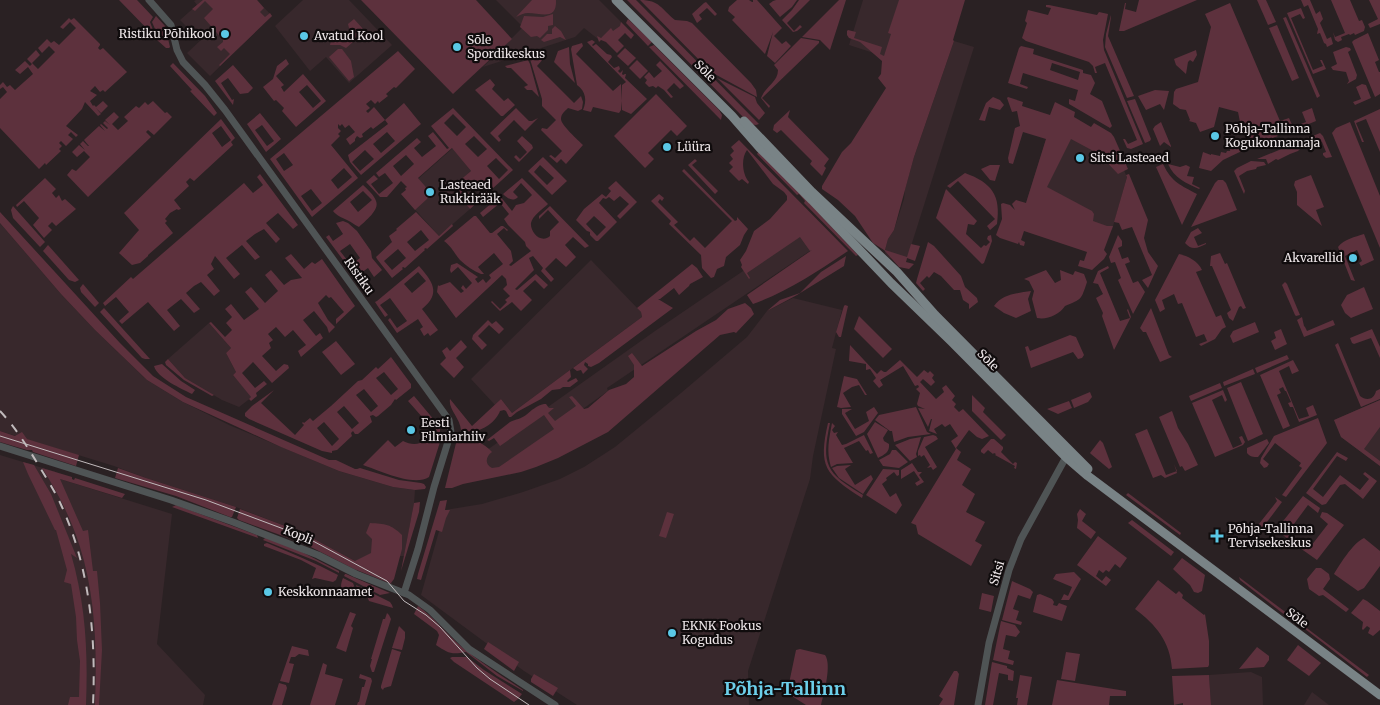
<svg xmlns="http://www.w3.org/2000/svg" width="1380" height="705" viewBox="0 0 1380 705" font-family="Merriweather,serif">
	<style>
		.built { fill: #38282c }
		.green { fill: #5d313d; fill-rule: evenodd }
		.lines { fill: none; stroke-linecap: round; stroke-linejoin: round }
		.minor { stroke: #4f5455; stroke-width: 7 }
		.major { stroke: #798386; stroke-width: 9 }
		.tram { stroke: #c1babc; stroke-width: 1 }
		.rail { stroke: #c1babc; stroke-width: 2; stroke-dasharray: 9 9; stroke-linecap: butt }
		.poi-dot { fill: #5ac8e6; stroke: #100c0d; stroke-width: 2 }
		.labels { text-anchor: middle; stroke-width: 4.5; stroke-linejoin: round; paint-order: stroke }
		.poi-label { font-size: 12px; fill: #ede6e8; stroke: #100c0d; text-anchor: start }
		.street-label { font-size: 12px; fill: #ede6e8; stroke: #100c0d }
		.district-label { font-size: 18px; font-weight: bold; fill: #6ccfea; stroke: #100c0d }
	</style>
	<rect width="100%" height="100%" fill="#2a2123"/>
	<g class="built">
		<path d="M196 0H257L272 16 210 76 187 53 202 39 190 27 188 28 180 20 197 5 194 1Z"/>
		<path d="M303 0H349L392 45 349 83 326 57 310 71 275 26Z"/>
		<path d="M496 0H599L627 28 598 39 584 28 575 37 483 67 523 27Z"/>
		<path d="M863 0H907L889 58 849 45Z"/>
		<path d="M954 41 974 47 906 262 889 258 885 253V250L888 239 894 230 904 199 905 189 914 157Z"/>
		<path d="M1055 111 1113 146 1127 177 1112 230 1026 203Z"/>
		<path d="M453 148 471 171 453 187 470 209 439 236 401 194Z"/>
		<path d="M0 223 61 294 95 330 147 380 183 402 229 425 339 471 393 487 415 490 414 504 404 556H399L387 578 301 532 236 507 146 478 114 466 0 431Z"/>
		<path d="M815 225 829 238 607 388 608 391 493 473 480 455 655 331 790 239Z"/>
		<path d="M591 260 641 312 642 317 512 413 501 399 495 405 471 379Z"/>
		<path d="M793 298 842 310 832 348 836 349 813 456 810 479 748 671 749 705H577L524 671 421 595 445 510 482 504 523 492 560 479 584 467 615 447 681 393 747 337 767 311Z"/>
		<path d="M209 323 231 348 226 353 236 372 233 375 252 397 239 407 222 400 185 378 168 359Z"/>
		<path d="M1380 400V466L1341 437 1334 420Z"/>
		<path d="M0 455 56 472 60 479 172 514 157 644 205 695 203 705H0Z"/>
		<path d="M1251 672 1262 677 1263 705H1211L1209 675Z"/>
		<path d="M1312 692 1329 705H1304Z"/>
	</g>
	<g class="green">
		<path d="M119 0H137L153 17 150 22 156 38Z"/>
		<path d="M203 0H257L264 8 260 12 265 17 270 13 272 16 220 66 219 65 230 54 224 48 221 51 217 47 223 42V40L204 18 213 9 205 1 195 11 192 9Z"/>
		<path d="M361 0H476L512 39 453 94Z"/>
		<path d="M532 0H556C557 21 541 13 528 13 524 13 520 15 516 17Z"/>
		<path d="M627 0H636L759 124 756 125 750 124Z"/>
		<path d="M640 0C660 0 661 9 675 20L687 21 692 23 751 83 756 90 757 97 711 72Z"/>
		<path d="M737 0H749L752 2H753V0H757L782 28 774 36 782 44 786 41 791 46 775 63 767 56 773 32 765 54 732 20 735 17 728 11 729 7Z"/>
		<path d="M776 0H797L792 7 780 17 769 4 773 1Z"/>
		<path d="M799 0H810L787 23 794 31 800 25 802 27 797 31 793 32 782 20 792 10Z"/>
		<path d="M839 0H846L830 50 820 40 802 37Z"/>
		<path d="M899 0H965L953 40 954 41 914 157 894 230 888 239 885 250 907 257 911 244 920 246 915 261 907 258 906 262 914 264 909 269 899 267 884 250 873 243 855 216 838 200 822 189V186L842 152 851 143 886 88 878 78 881 74 882 61 860 42 849 38 847 35V31L848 30 856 32 854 38 882 47 880 54 884 56 891 34 888 33Z"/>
		<path d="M1139 0H1197L1124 31H1119L1125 3H1126L1125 9 1136 12Z"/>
		<path d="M1257 0H1266L1276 22 1268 25Z"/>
		<path d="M1301 0H1310L1316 14 1320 11 1323 19 1320 23 1327 39 1331 37 1333 44 1327 47 1326 44 1324 43 1320 33 1317 34 1318 29 1308 5 1304 7Z"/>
		<path d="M1331 0H1350L1359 21 1362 20 1365 27 1364 31 1355 35 1354 33 1350 35 1349 34 1341 37 1342 40 1338 42 1335 40 1333 32 1335 37 1345 33Z"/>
		<path d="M1369 0H1380V24L1370 28 1368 24 1378 19Z"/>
		<path d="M706 2 717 14 715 16 707 8 699 15 702 19 697 23 692 14 704 3Z"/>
		<path d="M1230 3 1280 121 1289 118 1293 127 1306 122 1302 112 1312 108 1316 121 1282 135 1279 131 1246 123 1243 121 1240 122 1238 112 1219 107 1214 127 1200 132 1196 123 1189 121 1190 120 1186 110 1180 109 1173 104 1174 92 1176 89 1198 82 1211 27 1205 14Z"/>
		<path d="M1046 5H1049L1097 15 1099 12 1108 14 1103 40 1104 50 1143 144 1131 149 1127 148 1123 139H1125L1128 144 1137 140 1105 63 1095 67 1097 73H1095L1093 66 1089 62 1026 41 1022 38 1027 23 1025 21 1028 10 1048 15 1051 8 1046 7Z"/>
		<path d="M1301 8 1305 18 1303 19 1300 14 1291 18 1313 70 1323 66 1320 60H1322L1326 69 1313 74 1287 13Z"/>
		<path d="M553 14V25L548 26V30L540 38 537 36 531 37 520 27 524 16 543 17Z"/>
		<path d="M1111 15V17L1108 36 1134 96 1127 98 1105 47 1106 34Z"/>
		<path d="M156 16 165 26 170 47 169 48H166L157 40 158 36 152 22Z"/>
		<path d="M1286 17 1320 96 1317 98 1283 18Z"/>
		<path d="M69 18 71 20 74 18 100 44V45L98 48 100 50 103 48 127 72 105 92 103 90 100 92 95 86 90 91 97 95 90 101 93 106 94 105 96 107 103 101 108 106 101 113 96 108 101 114 98 116 85 102 82 109 66 126 78 135 76 137 71 132 68 135 73 139 66 146 61 141 59 143 62 146 59 149 61 151 46 165 45 163 39 169 0 128V99L7 92 3 87 0 89V85L3 82 7 87 10 85 15 90 33 74 28 67 20 74 15 70 25 61 30 66 32 64 27 59 36 50 40 55 32 63 38 69 55 52 49 46 42 53 38 48 47 39 51 43 54 41 59 45 76 28 70 22 63 29 60 27Z"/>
		<path d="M354 19 364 30 355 38 350 32 348 24Z"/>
		<path d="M628 19 652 42 648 46 627 24 626 23Z"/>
		<path d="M621 22 634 35 631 39 625 33 618 40 624 46 617 53 606 42 601 40 599 42 597 36 601 38 611 28 613 31 620 26Z"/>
		<path d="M1277 25 1299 78 1292 81 1269 28Z"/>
		<path d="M555 26 561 31 566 40 560 37 544 42 541 40 547 34H552V29Z"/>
		<path d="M339 32 346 35 353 42 346 48 340 45H330L331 40Z"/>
		<path d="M1368 33 1379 60 1375 62 1379 72H1380V94L1375 97 1352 42 1354 40Z"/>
		<path d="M801 38 819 41V43L762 98 770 106 769 108 761 98C765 87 778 82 778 70L774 65Z"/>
		<path d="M592 40 595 42 592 45 593 46 596 44 607 54 611 55 612 57 608 62 614 68 619 66 620 69 618 71 620 73 623 70 622 74 623 75 625 74H626L625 78 647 99 631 114 622 110 621 101 622 85 626 82 587 42Z"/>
		<path d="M582 43 583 46 576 54 613 91 621 84V110L619 113 593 107 591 112 583 110C587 101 586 91 577 85L571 49 572 46Z"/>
		<path d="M654 45 719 110 722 115 721 120 649 47Z"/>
		<path d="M1021 46 1034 49 1033 54 1083 70V73L1091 75 1095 83 1090 94 1102 101 1112 126 1110 128 1069 104V99L1075 101 1078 90 1023 73 1020 84 1028 87 1027 89 1008 83 1019 48ZM1052 63 1080 72 1078 80 1050 70Z"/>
		<path d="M569 47 570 64 575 83 554 62 558 51Z"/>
		<path d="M1346 47 1350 48 1351 50 1348 52 1357 75 1356 79 1347 84 1349 81 1346 72 1333 70 1331 67 1337 64 1333 52Z"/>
		<path d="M625 48 636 58 628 66 617 56Z"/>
		<path d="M338 49H342L351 61 354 77 349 81 329 57Z"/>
		<path d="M1196 50 1197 55 1193 62 1190 60 1188 62 1186 74 1176 65 1174 59Z"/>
		<path d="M398 51 415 69 396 88 394 87 386 94 388 96 379 103 378 101 375 104 371 100 366 104 370 108 366 111 368 113 374 107 385 120 404 103 421 124 361 175 350 162 348 155 388 124 385 120 373 129 371 127 362 134 363 137 360 138 357 136 355 139V141L350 145 346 139 355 132 349 125 345 128 342 124 340 126 338 124V128L341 131 338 134 340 136 331 145 358 178 312 217 270 159ZM387 132 395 141 381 153 373 144ZM365 150 374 159 360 171 352 162ZM284 153 293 165 284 171 276 159ZM344 168 352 177 338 189 331 180ZM311 189 322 203 312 211 301 196Z"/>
		<path d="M543 55 544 58 537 66 574 103 581 96 583 102 582 109 578 111 568 108C565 111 561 114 561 119 561 125 578 140 583 145L566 164 561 159 557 163 549 156 551 155 555 158 562 151 541 130 542 128 547 129 556 120 542 106V99L530 59Z"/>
		<path d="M286 59 289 64 276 76 284 85 281 87 284 92 303 74 326 101 296 127 282 111 284 108 276 100 274 101 263 87 273 79 277 66ZM307 85 321 101 313 108 299 92Z"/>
		<path d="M528 60 530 64 539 97 532 90H527L524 87 528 85 511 68H507L505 66Z"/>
		<path d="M637 60 648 71 640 79 629 68Z"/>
		<path d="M660 61 684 86 680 89 674 83 667 90 673 97 671 98 664 90 658 86 656 88 653 86 649 87 645 83 647 80 644 77 649 72 654 78 662 71 656 65Z"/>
		<path d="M173 63 205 96 217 113 214 116 190 91 192 90 170 66Z"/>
		<path d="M233 65 253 88 248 93 240 94 228 78 221 83 232 100 234 99 233 105 215 81Z"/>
		<path d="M717 78 755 97 757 103 765 113 759 120Z"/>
		<path d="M490 79 495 85 492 89 504 101 508 98 515 105 503 116H501L475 90Z"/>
		<path d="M1362 84 1366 85 1371 98 1355 105 1353 102 1361 99 1356 87Z"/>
		<path d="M1155 90 1169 91 1164 110 1160 104 1146 110 1138 96Z"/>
		<path d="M656 94 687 126 677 136 671 130 648 153 654 159 645 168 614 136Z"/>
		<path d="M993 97 1000 100 1004 105 1000 110 989 107 985 121 979 120 986 103Z"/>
		<path d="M1008 97 1023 102 1022 106 1050 115 1055 102 1075 112 1074 117 1091 127 1094 123 1111 133 1114 137 1128 169 1118 174 1099 154 1071 139 1047 187 1092 211 1094 214 1093 221 1107 226H1113L1104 250 1107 254 1104 259 1092 270 1078 266 1080 260 1084 261 1087 252 1024 231 1021 240 1025 242 1024 246 1020 245 1019 242 1018 244 1000 238 996 235 1002 219 1001 204 1003 203 1010 205 1015 210 1012 204 1016 200 1026 203 1046 139 1023 132 1013 164 1009 163 1008 158 1015 128 1020 126 1017 111 1012 112 1007 98Z"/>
		<path d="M1135 99 1151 139 1150 141 1145 143 1127 101Z"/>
		<path d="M153 101 165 113 167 112 172 117 154 135 148 130 146 132 151 137 88 197 67 175 72 169 76 171 90 157 84 151 77 157 72 152 79 145 85 150 80 144 83 141 88 146H89L84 140 86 138 91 144 86 138 99 126 105 131 100 125 101 124 107 129 108 128 103 123 105 121 110 125 105 120 114 112 119 117 112 124 118 130 128 121 124 117 136 106 139 108 145 102 148 105Z"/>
		<path d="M453 108 513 170 470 209 452 187 471 171 452 148 418 178 431 193 427 199 415 210 401 194 406 190 405 188 407 187 401 181 387 197H380L366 182 374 175 378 179 371 184 379 194 393 183 385 173 379 177 376 173 417 138 421 142 414 148 422 157 436 146 428 136 433 132 447 149 449 148 431 126ZM453 114 466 127 457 136 444 123ZM474 136 487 149 478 157 465 144ZM406 155 414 164 401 176 393 166ZM496 158 508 170 499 179 487 166ZM480 180 488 190 474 200 467 191Z"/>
		<path d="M516 108 529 121H532L538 118 525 131 514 120 498 136 501 140 499 142 490 133Z"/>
		<path d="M1380 109V152L1366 119 1356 123 1364 142H1362L1354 121Z"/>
		<path d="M790 110 788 117 829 159 824 166 826 168 822 176 810 164 812 161 781 130 777 133 773 130 774 125Z"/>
		<path d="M260 113 281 139 266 152 247 124ZM262 125 274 141 267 146 255 130Z"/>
		<path d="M221 119 235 138 231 142 233 145 194 181 190 178 186 182 189 186 174 200 181 209 178 210 177 209 170 213 165 219 167 221 165 223 173 233 148 255V256L140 263 132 265 119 253 139 230 124 213ZM221 126 231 140 222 147 212 133Z"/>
		<path d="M1161 122 1171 146V147L1164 142 1160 146 1153 129 1155 126Z"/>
		<path d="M1350 122 1380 196V248L1332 133 1336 128Z"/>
		<path d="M1252 128 1277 135 1278 136 1249 148 1251 139 1247 138 1249 129Z"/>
		<path d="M1320 133 1323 136 1332 157 1326 158 1323 155V153L1326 152 1322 142 1300 149 1298 151 1290 154 1278 160 1276 159 1268 164 1266 159H1257Z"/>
		<path d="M522 136 532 145 533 148 519 162 514 157 516 155 520 159 527 152 517 141Z"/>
		<path d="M739 140 848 251C818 271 787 292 753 304L747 295 812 250 810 251 800 237 747 273 750 278 749 279 741 267 742 265 740 260 746 251 754 231 770 219 787 200V196L784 192 773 184 747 150C741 158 742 174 749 182L748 184 742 179 739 181 729 171 733 167 729 163 733 159 730 155 734 151 731 147Z"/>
		<path d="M1231 146 1244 150 1223 160 1211 171 1199 168 1203 152 1211 155V154L1220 156 1221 152 1226 153 1227 151H1230Z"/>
		<path d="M759 151 805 197 823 218 858 255 856 256 804 203 805 201 799 194 797 195 757 154Z"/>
		<path d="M543 157 567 181 552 195 528 171ZM540 165 554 178 547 185 534 172Z"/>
		<path d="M695 159 697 161 692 165 718 191 715 194 688 165Z"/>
		<path d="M1251 161 1264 162 1266 165 1257 167 1256 169 1247 171 1239 176 1245 191 1244 194 1234 171 1237 168Z"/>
		<path d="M1163 164C1172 183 1181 185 1197 194L1182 225 1156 167Z"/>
		<path d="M1168 164 1180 167 1186 165 1190 167 1187 176 1194 177 1192 184 1200 188 1199 189C1186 183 1174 178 1168 164Z"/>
		<path d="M990 165H1000L995 181 990 180 981 169Z"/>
		<path d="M684 169 735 221 737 220V217L748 229 744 235 740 245 726 257 724 266 717 269 714 277 711 278 702 268 701 255 669 224 671 221 651 201 659 194 664 198 662 201 660 199 658 202 678 222 674 225 690 241 694 237 705 248 732 221 682 171Z"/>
		<path d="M965 173C992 183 1001 195 997 224L990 230 987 226 995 219 958 181 950 188 947 186Z"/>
		<path d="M260 174 298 225 293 229 278 213 266 223 280 239 276 243 264 229 255 234 246 241 260 257 255 260 242 245 226 258 240 274 234 279 215 256 211 264 214 269 207 275 220 291 214 296 201 282 194 286 186 293 200 309 194 313 181 299 167 310 180 326 174 331 148 302 122 324 119 321 129 312 116 297 105 306 103 303 131 277 133 279 244 183 253 193 263 185 257 177Z"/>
		<path d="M1129 174 1148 220 1144 238 1148 252 1158 266 1148 288 1142 280 1152 275 1132 227 1122 230 1119 223 1114 222 1127 177 1126 175Z"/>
		<path d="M1311 175 1324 207 1316 210 1322 226 1297 205V192L1294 185 1295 181Z"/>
		<path d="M45 178 56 189 52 193 56 198 59 195 62 201 65 199 76 209 56 226 52 222 48 226 52 230 44 238 33 225 39 218 24 201 17 207 16 205Z"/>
		<path d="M522 178 548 204C543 209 532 216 531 223 530 232 541 244 550 236V231L559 222 548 210 539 219V216L550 206 589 246 585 248 573 237 565 245 576 257 566 267 556 258 545 269 554 279 551 282 541 271 543 268 533 256 529 258 534 270 515 289 517 290 536 274 548 285 544 289 535 280 523 291 532 300 521 311 512 302 500 311 491 302 492 301 500 309 507 302 505 300 510 296 503 289 507 285 506 279 502 275 456 318 437 292 438 285 439 286 450 282 461 293 464 291 461 288 463 285 466 289 472 283 458 267 451 273 450 270 451 265 457 263 478 277 475 279 478 283 483 279 486 283 491 278 489 275 503 264 494 253 478 267 484 274H481C474 271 466 266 460 260 454 253 452 247 444 241L474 216H476L490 233H492L501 226H503L508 230 507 231 504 228 497 234 511 251 513 261 509 265 511 266 531 251 526 246 525 242 508 225 504 219 509 214 500 203 483 217 480 213 500 196 512 211 516 205 524 203 532 195 521 183 513 192 518 197C513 202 508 199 503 194Z"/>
		<path d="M1218 180H1223L1226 183 1237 210 1191 227 1215 183Z"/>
		<path d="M616 181 637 202 620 219 617 216 629 204 620 196 614 201 609 197 606 199 603 198 599 203 617 222 598 241H596L590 235V232L587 231 576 220 584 209 602 194 606 197 611 191 608 188ZM594 216 606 227 597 236 586 224Z"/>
		<path d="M363 185C367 189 374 195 376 201 380 210 365 221 359 227 354 225 352 222 347 220 341 217 337 216 333 211ZM363 191 372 200 358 212 350 202Z"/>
		<path d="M946 189 977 221 974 225 968 224 966 234 981 248 984 245 986 246 990 242 987 239 988 236 991 235 992 241 984 263 982 264 936 218Z"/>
		<path d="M13 206 45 242 40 247 13 218 11 210Z"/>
		<path d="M0 212 120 343 153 376 186 397 329 460H336L355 469H357L360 468 399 480 421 483 424 484 426 487 425 489 415 490 393 487 339 471 281 447 183 402 147 380 95 330 61 294 0 223Z"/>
		<path d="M416 212 439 236 452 224 453 226 427 249 426 248 424 249 425 250 405 268 403 267 402 268 403 269 392 278 377 259 376 257 392 242 389 236 397 230 396 229ZM421 230 429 240 415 251 407 242ZM398 249 406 258 392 270 384 261Z"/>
		<path d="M343 221 348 223 357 231 371 251 372 258 382 270 374 277 368 268 358 275 352 272 326 237 329 235 333 241 343 234 336 223ZM350 244 360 258 351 265 340 251Z"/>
		<path d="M1198 228 1202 233 1194 237 1198 246 1206 243V244C1198 248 1192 251 1185 243L1191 232Z"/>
		<path d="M1364 234 1374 260 1361 266 1359 263 1362 261 1357 250 1345 256 1355 281 1351 280 1338 247C1344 239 1355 237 1364 234Z"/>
		<path d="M1118 235 1122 241V246L1118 248 1122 259 1128 257 1130 262 1125 264 1133 283 1138 281 1145 292 1133 314 1118 280 1121 278 1115 262 1111 263 1109 257Z"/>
		<path d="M928 242 934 246 961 276 965 287 977 298 978 302 969 309V304L963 300 960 290H954L941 276 934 272 929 278 927 276 920 283 925 289 923 291 916 283 917 279Z"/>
		<path d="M48 245 79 280 75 282 69 280 43 251Z"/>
		<path d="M1220 253 1225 264 1227 263 1246 308 1243 309 1241 306 1239 307 1233 321 1229 318 1227 313 1231 310 1212 266H1210L1211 256Z"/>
		<path d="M291 254 304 269 312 262 315 264 322 259 355 306 336 324V319L344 312 331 297 329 298 326 295 318 303 328 320 335 327 329 333 327 327 314 311 303 320 316 336 320 333 323 338 301 357 298 351 306 345 293 330 285 337 276 327 268 334 273 340 269 343 271 348 262 356 276 371 284 364 288 365 289 368 272 383 253 362 242 373 255 388 264 381 267 384 256 393 257 396 251 401 249 399 251 397 233 375 236 372 226 353 231 348 209 323 211 322 225 337 232 330 226 323 232 317 225 309 231 304 244 320 259 309 245 292 251 287 265 303 278 291 265 275 271 270 284 285 291 280 302 278 285 258Z"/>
		<path d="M1179 254C1188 256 1198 261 1202 270L1196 272 1216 317 1221 315 1226 327 1222 329 1215 339 1201 346 1199 344 1207 341 1204 334 1196 337 1182 303 1178 304 1174 294 1162 300 1165 309 1160 312 1155 300Z"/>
		<path d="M846 256 844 266 797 295 767 311 780 300 800 293 821 272Z"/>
		<path d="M692 264 697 268 703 277 690 284 689 286 679 295 674 288 660 299H658L673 308 599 363 591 367 588 366V364L585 362 584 365 588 369 583 374 581 370 577 371 573 368 642 317 641 312 637 308Z"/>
		<path d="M419 266C432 281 442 293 422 309L438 330 430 336 428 333 424 336 420 329 423 327 418 319 397 333 388 320 390 318 397 328 407 321 390 298 380 305 388 315 385 317 375 302 377 301ZM418 272 426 281 412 293 404 284Z"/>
		<path d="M1108 266 1109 268 1100 273 1120 321 1130 318 1127 310 1128 309 1131 317 1114 350 1102 316 1103 313 1096 298 1103 294 1098 284 1093 283 1098 271Z"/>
		<path d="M1046 270 1055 283 1061 280 1060 270 1073 275 1075 271 1084 274 1087 282C1081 300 1082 299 1065 306 1059 315 1047 320 1037 318L1032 299 1034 291 1029 281 1024 279Z"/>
		<path d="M1285 282 1287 284 1300 315 1296 316 1295 315 1282 285Z"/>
		<path d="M83 284 99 303 95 307 81 292 80 288Z"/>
		<path d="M1364 287 1373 309 1351 318 1345 313 1341 305 1347 295Z"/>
		<path d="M1031 291 1028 299 1031 311 1016 318 1004 313 994 306C1002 294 1018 293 1031 291Z"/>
		<path d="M745 303 751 308 754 314 736 333 734 332 720 335 608 432 558 458 536 467 521 472 463 484 452 488H445L457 439 460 436C472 438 484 443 492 452 486 456 484 464 492 468L499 467 554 429 544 415 500 446 494 438 489 441 487 440 510 422C516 419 521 419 526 415 532 410 536 406 544 404H546L549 408H554L548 413 555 421 576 406 569 397 572 396 576 400 584 409 588 408 609 390 626 384 634 377V365L628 356 632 353 642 366 696 331 716 320 728 309Z"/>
		<path d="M845 305 848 306 841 337H839L836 332 844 306Z"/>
		<path d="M104 308 150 359H145L142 358 100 312Z"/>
		<path d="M1151 308 1169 355 1172 357 1160 362 1146 332H1143L1140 328Z"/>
		<path d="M859 316 892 349 883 358 854 329Z"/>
		<path d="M1302 317 1304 326 1305 327 1307 331 1333 320 1335 325 1304 337 1297 320Z"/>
		<path d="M488 320 492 324 496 321 504 329 499 334 489 325 478 336 487 345 482 350 472 339 473 335Z"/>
		<path d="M1255 322 1259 332 1233 343 1230 336 1233 331Z"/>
		<path d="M1281 329 1287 344 1275 350 1271 341 1276 338 1274 332Z"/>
		<path d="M1372 329 1380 347V358L1371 338 1354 344 1352 343 1350 338Z"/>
		<path d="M1070 335 1076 337 1084 355 1082 358 1078 359 1073 352 1031 368 1025 347 1028 346 1030 351Z"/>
		<path d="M461 340 467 347 456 358 464 367 454 378 440 364 446 358 442 351 447 347 450 351Z"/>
		<path d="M336 341 355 364 341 375 322 352Z"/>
		<path d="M1338 343 1360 396C1366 401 1374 400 1376 391L1380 389V399L1361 407 1335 345Z"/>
		<path d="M850 345 877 374 881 370 884 372H886L900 360 917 377 924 370 928 373 930 371 934 375 932 378 935 382 931 386 923 379 920 382 936 399 944 392 942 388 946 385 955 396 952 400 956 404 954 407 959 412 963 409 989 436 982 439 977 437 969 430 956 448 961 452 957 460 971 469 962 485 975 494 966 512 985 522 975 541 982 545 971 566 918 534 916 525 911 523 956 449 951 441 958 436 950 424 945 427 942 424 934 429 937 434 929 431 932 419H931L928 427 918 408 925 409 918 406 917 404 920 393 916 389 919 387 918 385 915 386 903 366 880 380 883 385 879 388 873 381 876 378 870 369 866 370V364L849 361Z"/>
		<path d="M1287 355 1289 359 1257 373 1255 368Z"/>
		<path d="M391 357 411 384V388L396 400 395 399 391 405 378 416 376 417 373 415 370 416 372 422 358 434H355L353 431 351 433 352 436 337 450 332 451V453L322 451 249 419 245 416V413L252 406 274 390 261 403 295 435 304 425 302 423 303 422 304 423 310 418 313 421 331 406 358 381 362 380 376 367 378 369ZM384 372 398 389 391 395 376 378ZM364 389 378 406 371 412 356 395ZM344 406 359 423 352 429 337 412ZM324 422 339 439 332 446 317 428Z"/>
		<path d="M168 359 185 378 214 395 212 396 184 380 166 365 165 362Z"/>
		<path d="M1293 360 1299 371 1292 374 1289 366 1279 371 1299 419 1309 416 1306 408 1313 405 1317 415 1299 422 1293 407H1290L1288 403 1291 402 1286 391H1285L1283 387 1279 389 1281 393 1277 395 1290 426 1283 429 1260 375Z"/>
		<path d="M162 364 181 381 195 390 192 394C182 389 157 378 154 366Z"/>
		<path d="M1253 369 1255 374 1224 386 1223 382Z"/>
		<path d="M570 370 571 377 567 381 568 382 576 378 578 381 570 387H563L560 389 552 390 541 399 517 412 511 417H509L506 411 504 410 500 411C496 422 482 432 470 431 467 431 464 430 461 430 460 418 448 409 450 399L472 426 501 399 512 413Z"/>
		<path d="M844 376 857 379 867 395H865L859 385 852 387 843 393 851 407 841 408 837 407Z"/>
		<path d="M1241 382 1263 434 1248 441 1227 388Z"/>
		<path d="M1220 383 1222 388 1191 401 1189 396Z"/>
		<path d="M1223 390 1227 400 1225 402 1222 395 1212 400 1233 448 1242 444 1239 437 1242 436 1245 442 1243 445 1215 457 1192 403Z"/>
		<path d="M1090 392 1092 397 1088 402 1074 408 1071 400Z"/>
		<path d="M972 395 985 408 983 412 1006 435 1001 440 972 411Z"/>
		<path d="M414 396 440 427V442L429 477C414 487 380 471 363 465L388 440 395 447 403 441C411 445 419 445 426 440L429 442 438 435 408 401Z"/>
		<path d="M1380 400V427L1364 449 1380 461V466L1341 437 1334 420Z"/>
		<path d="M1069 401 1072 408 1058 414 1047 409Z"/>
		<path d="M874 407 878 413 864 432 856 436 842 414V409H852L845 413 855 429 869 421 866 412Z"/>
		<path d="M916 407 927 432 931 434 908 437 894 442 892 431H890L875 420 879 415Z"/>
		<path d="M1172 411 1178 428 1188 444 1198 465 1185 471 1182 466 1180 467 1159 417Z"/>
		<path d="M1318 418 1327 443 1286 497 1282 495 1302 468 1299 466 1301 463 1275 443 1263 459 1269 464 1267 467 1264 468 1260 463 1261 458 1274 436Z"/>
		<path d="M875 422 888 430 883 438 884 441 889 444C890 452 884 455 878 458L867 434Z"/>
		<path d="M828 423H830C821 465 826 473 863 495L862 498C825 474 818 467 828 423Z"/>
		<path d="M832 423 835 426 832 430 834 433 838 432 836 435 842 445 846 444 864 435 873 453 870 454 868 450 866 451 859 441 844 448 853 463 837 464 831 467C826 451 829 439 832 423Z"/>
		<path d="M1147 429 1166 475 1177 471 1174 464 1177 473 1165 478 1161 475 1153 478 1135 434Z"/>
		<path d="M0 431 15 436 22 432 27 439 79 455 76 466 33 452 32 450H27L0 442Z"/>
		<path d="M933 435 936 436 938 439 925 447 937 467 933 470 931 467 927 468 930 465 924 455 921 457 920 455 918 456V451L924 437Z"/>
		<path d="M921 437 916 454 917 457 910 461 895 445 910 439Z"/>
		<path d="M991 439H994L1003 447V449L1001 452 1013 464 1015 462 1017 463 1016 469 1014 468 1015 466 995 455 996 454 994 453 993 454 988 450 984 454 981 452V450Z"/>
		<path d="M1267 439 1269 443 1258 457C1253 457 1250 457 1247 453V448Z"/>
		<path d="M1100 440 1103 443 1112 467 1109 469 1091 454 1090 453Z"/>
		<path d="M892 450H896L908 462 899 468 883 466 879 460 890 454Z"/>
		<path d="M1337 452 1348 458 1346 461 1337 456 1313 489 1323 497 1340 475 1360 490 1369 479 1363 474 1365 472 1377 481 1363 499 1345 484 1340 485 1326 504 1322 505 1306 493Z"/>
		<path d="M23 462 34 465 51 494 77 558 71 554C86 606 88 652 86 705H68L70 697H79L80 661 77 640 76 617 71 584 64 582 67 570 56 530H55L28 474Z"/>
		<path d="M912 463 918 472H922L919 475 924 482 917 486 915 483 920 480 914 471 901 479V470Z"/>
		<path d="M851 465 845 469 855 485 871 475 873 479 863 494 839 478 832 468 837 466Z"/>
		<path d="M42 468 72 477V479L74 480 75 478 125 494 122 498 60 479 83 531 88 530 93 571H97L100 603 102 650 99 705H95C97 652 96 598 80 547 71 518 58 493 42 468Z"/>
		<path d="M118 468 146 478 236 507 232 517H230L176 496 115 478Z"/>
		<path d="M883 469 899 470V475L897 476 894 472 886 478 887 480 882 484 890 497 896 493 902 505 896 514 866 495Z"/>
		<path d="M1128 493 1181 533 1180 535 1126 495Z"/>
		<path d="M1303 496 1320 508 1318 513 1308 505 1288 532 1298 540 1295 544 1276 530Z"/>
		<path d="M1275 497 1282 502 1255 538 1251 534 1277 501Z"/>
		<path d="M447 500 445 510H450L446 518 442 532 436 530 421 580 417 579 418 574 440 501Z"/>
		<path d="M420 502 419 512 401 571 414 503Z"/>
		<path d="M176 505 257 535 258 538 172 507Z"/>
		<path d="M240 509 301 532 355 561 371 553 372 539 366 533 370 523C385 524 391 524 402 535V549L394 579 391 583 392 584 354 569 305 544 239 520 237 518Z"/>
		<path d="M1080 509 1086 514 1082 521 1096 532 1091 539 1077 528 1078 520 1077 514Z"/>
		<path d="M667 512 674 514 666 538 659 536Z"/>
		<path d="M1322 512 1327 513 1344 525 1317 560 1300 548 1301 545 1303 544 1311 546 1328 524 1320 517Z"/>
		<path d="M1132 520 1174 552 1171 556 1128 523Z"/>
		<path d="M1098 536 1127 558 1120 568 1115 564 1109 572 1106 570 1103 573 1099 570 1096 576 1102 581 1106 576 1111 580 1106 586 1077 565Z"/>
		<path d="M265 538H267L300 551 339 571V573L316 561 263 540Z"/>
		<path d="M1364 538 1380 551V566L1364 588 1358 591 1334 574C1341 563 1352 544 1364 538Z"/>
		<path d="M267 543C291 553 315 563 338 575L336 580 333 582 315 578 312 579 316 568 301 560 264 546V544Z"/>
		<path d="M1182 558 1205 575 1202 591 1198 593 1194 592 1190 585 1173 569Z"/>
		<path d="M1316 568H1321L1329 574 1330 579 1323 589 1349 609 1346 612 1323 595 1319 596 1309 589 1307 579Z"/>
		<path d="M1074 572 1081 579 1069 600H1061L1064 594 1068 596 1072 587 1053 579 1056 574Z"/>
		<path d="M345 574H346L390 593 380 595 344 576Z"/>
		<path d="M1239 577 1292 617 1290 619 1240 580Z"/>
		<path d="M343 578 353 583 358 596C346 592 337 592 343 578Z"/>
		<path d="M1158 580 1176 594 1179 591 1183 595 1182 598 1204 615 1205 614 1209 641V665L1208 667 1172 669C1170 641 1156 625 1135 609Z"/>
		<path d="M1012 581 1030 589 1033 592 1030 599 1018 595 1013 609 1019 611 1016 620 1022 622 1021 625 1002 620Z"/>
		<path d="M356 585 390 602 392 605 393 608 369 601 367 596 359 593Z"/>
		<path d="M982 593 994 596 991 612 979 609Z"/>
		<path d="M1040 594 1052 599 1054 602 1053 605 1057 606 1059 603 1067 606 1062 621 1033 612 1037 595Z"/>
		<path d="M1363 599 1367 601 1380 611V630L1373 636 1368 633 1370 628 1367 626 1363 630 1362 629 1363 622 1351 613Z"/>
		<path d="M418 606C435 618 446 634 462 647 481 663 502 676 523 690V691L497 676 466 652C451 655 448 653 436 645L439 635 437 631 414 614Z"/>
		<path d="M350 612 356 614 351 626 353 628 346 652 336 648Z"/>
		<path d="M387 613 389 615 391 619 374 672H372L370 666 372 659H371L383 619H385Z"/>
		<path d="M1296 620 1369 675 1367 677 1296 622Z"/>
		<path d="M1001 621 1015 625 1020 632 1016 637 1006 635 1003 649 1010 651 1008 659 1014 661 1013 665 993 660Z"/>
		<path d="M399 626 405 632V638L402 650 392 648Z"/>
		<path d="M488 642 519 662 514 671 484 649Z"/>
		<path d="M1298 645 1321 663 1309 676 1287 660Z"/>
		<path d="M292 646 308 650 309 656 299 654 295 657H291L289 663 294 664 289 683 280 681Z"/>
		<path d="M1257 647 1269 656V660L1264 667 1239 669Z"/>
		<path d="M392 649 401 652 391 686 384 688 383 690 381 688V686Z"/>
		<path d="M800 649 825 655C832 665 824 693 821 705H806L787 693 796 650Z"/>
		<path d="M1066 652 1080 654 1075 681 1061 679Z"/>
		<path d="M452 657H467L484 670 522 694 518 699 514 702 454 662 450 658Z"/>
		<path d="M992 662 1007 666V668L1014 671 1013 681 1008 680V675L999 673 993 705H985Z"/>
		<path d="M323 663 327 665 325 674 343 679 335 705H310Z"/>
		<path d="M954 671H957L959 674 954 705H939L943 699 939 696Z"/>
		<path d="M360 674 371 678 372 681 365 705H357L358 702H359L362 687H364L366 680 359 678Z"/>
		<path d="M534 674 558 688 553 696 531 682V679Z"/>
		<path d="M1020 675 1032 677 1027 705H1017L1018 698H1016Z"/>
		<path d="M1209 675 1211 705H1183V703L1174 705 1172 676Z"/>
		<path d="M1057 680 1126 691V696H1110L1109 705H1052Z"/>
		<path d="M279 683 286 685 287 688 282 705H272Z"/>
	</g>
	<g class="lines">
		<g class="minor">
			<path d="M149 0 171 25 177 50 183 62 205 85 225 110 449 420 451 432 434 487 418 549 404 593"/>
			<path d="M0 446 171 500 233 522 318 555 356 574 409 595 430 610 469 649 555 705"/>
			<path d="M978 705 989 643 1009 570 1021 539 1066 457"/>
		</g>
		<g class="major">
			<path d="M616 0 732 116 760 148 812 200 891 283 951 341 1066 457 1088 476 1380 695"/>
			<path d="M744 121 812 192 897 272 935 315 1088 469"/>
		</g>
		<path class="tram" d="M0 436 206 500 281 528 313 541 387 581 404 601 426 615 440 627 477 668 490 679 529 705"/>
		<path class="rail" d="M0 411C14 426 25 443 36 461 45 476 55 491 62 507 90 569 96 638 93 705"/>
	</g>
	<g class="poi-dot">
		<circle cx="225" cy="34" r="5"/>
		<circle cx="304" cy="36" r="5"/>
		<circle cx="457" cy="47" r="5"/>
		<circle cx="1215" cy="136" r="5"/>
		<circle cx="667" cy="147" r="5"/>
		<circle cx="1080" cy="158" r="5"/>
		<circle cx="430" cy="192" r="5"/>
		<circle cx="1353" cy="258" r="5"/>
		<circle cx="411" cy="430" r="5"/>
		<path d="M1214.5 528.5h5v5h5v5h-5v5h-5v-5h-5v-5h5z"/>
		<circle cx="268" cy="592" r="5"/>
		<circle cx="672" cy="633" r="5"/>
	</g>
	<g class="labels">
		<g class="poi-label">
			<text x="215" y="38" text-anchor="end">Ristiku Põhikool</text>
			<text x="314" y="40">Avatud Kool</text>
			<text x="467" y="44">Sõle<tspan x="467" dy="14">Spordikeskus</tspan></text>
			<text x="1225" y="133">Põhja-Tallinna<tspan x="1225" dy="14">Kogukonnamaja</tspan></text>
			<text x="677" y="151">Lüüra</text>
			<text x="1090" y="162">Sitsi Lasteaed</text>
			<text x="440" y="189">Lasteaed<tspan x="440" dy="14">Rukkirääk</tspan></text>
			<text x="1343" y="262" text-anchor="end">Akvarellid</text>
			<text x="421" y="427">Eesti<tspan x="421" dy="14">Filmiarhiiv</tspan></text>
			<text x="1228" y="533">Põhja-Tallinna<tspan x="1228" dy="14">Tervisekeskus</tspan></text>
			<text x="278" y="596">Keskkonnaamet</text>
			<text x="682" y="630">EKNK Fookus<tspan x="682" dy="14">Kogudus</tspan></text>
		</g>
		<g class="street-label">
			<text transform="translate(705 71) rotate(45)" y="4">Sõle</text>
			<text transform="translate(359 276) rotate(55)" y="4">Ristiku</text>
			<text transform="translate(988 360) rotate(45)" y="4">Sõle</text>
			<text transform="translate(298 535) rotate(22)" y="4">Kopli</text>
			<text transform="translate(997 573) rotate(-73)" y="4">Sitsi</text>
			<text transform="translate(1297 618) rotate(37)" y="4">Sõle</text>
		</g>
		<g class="district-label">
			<text x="785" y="695">Põhja-Tallinn</text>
		</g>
	</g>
</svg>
